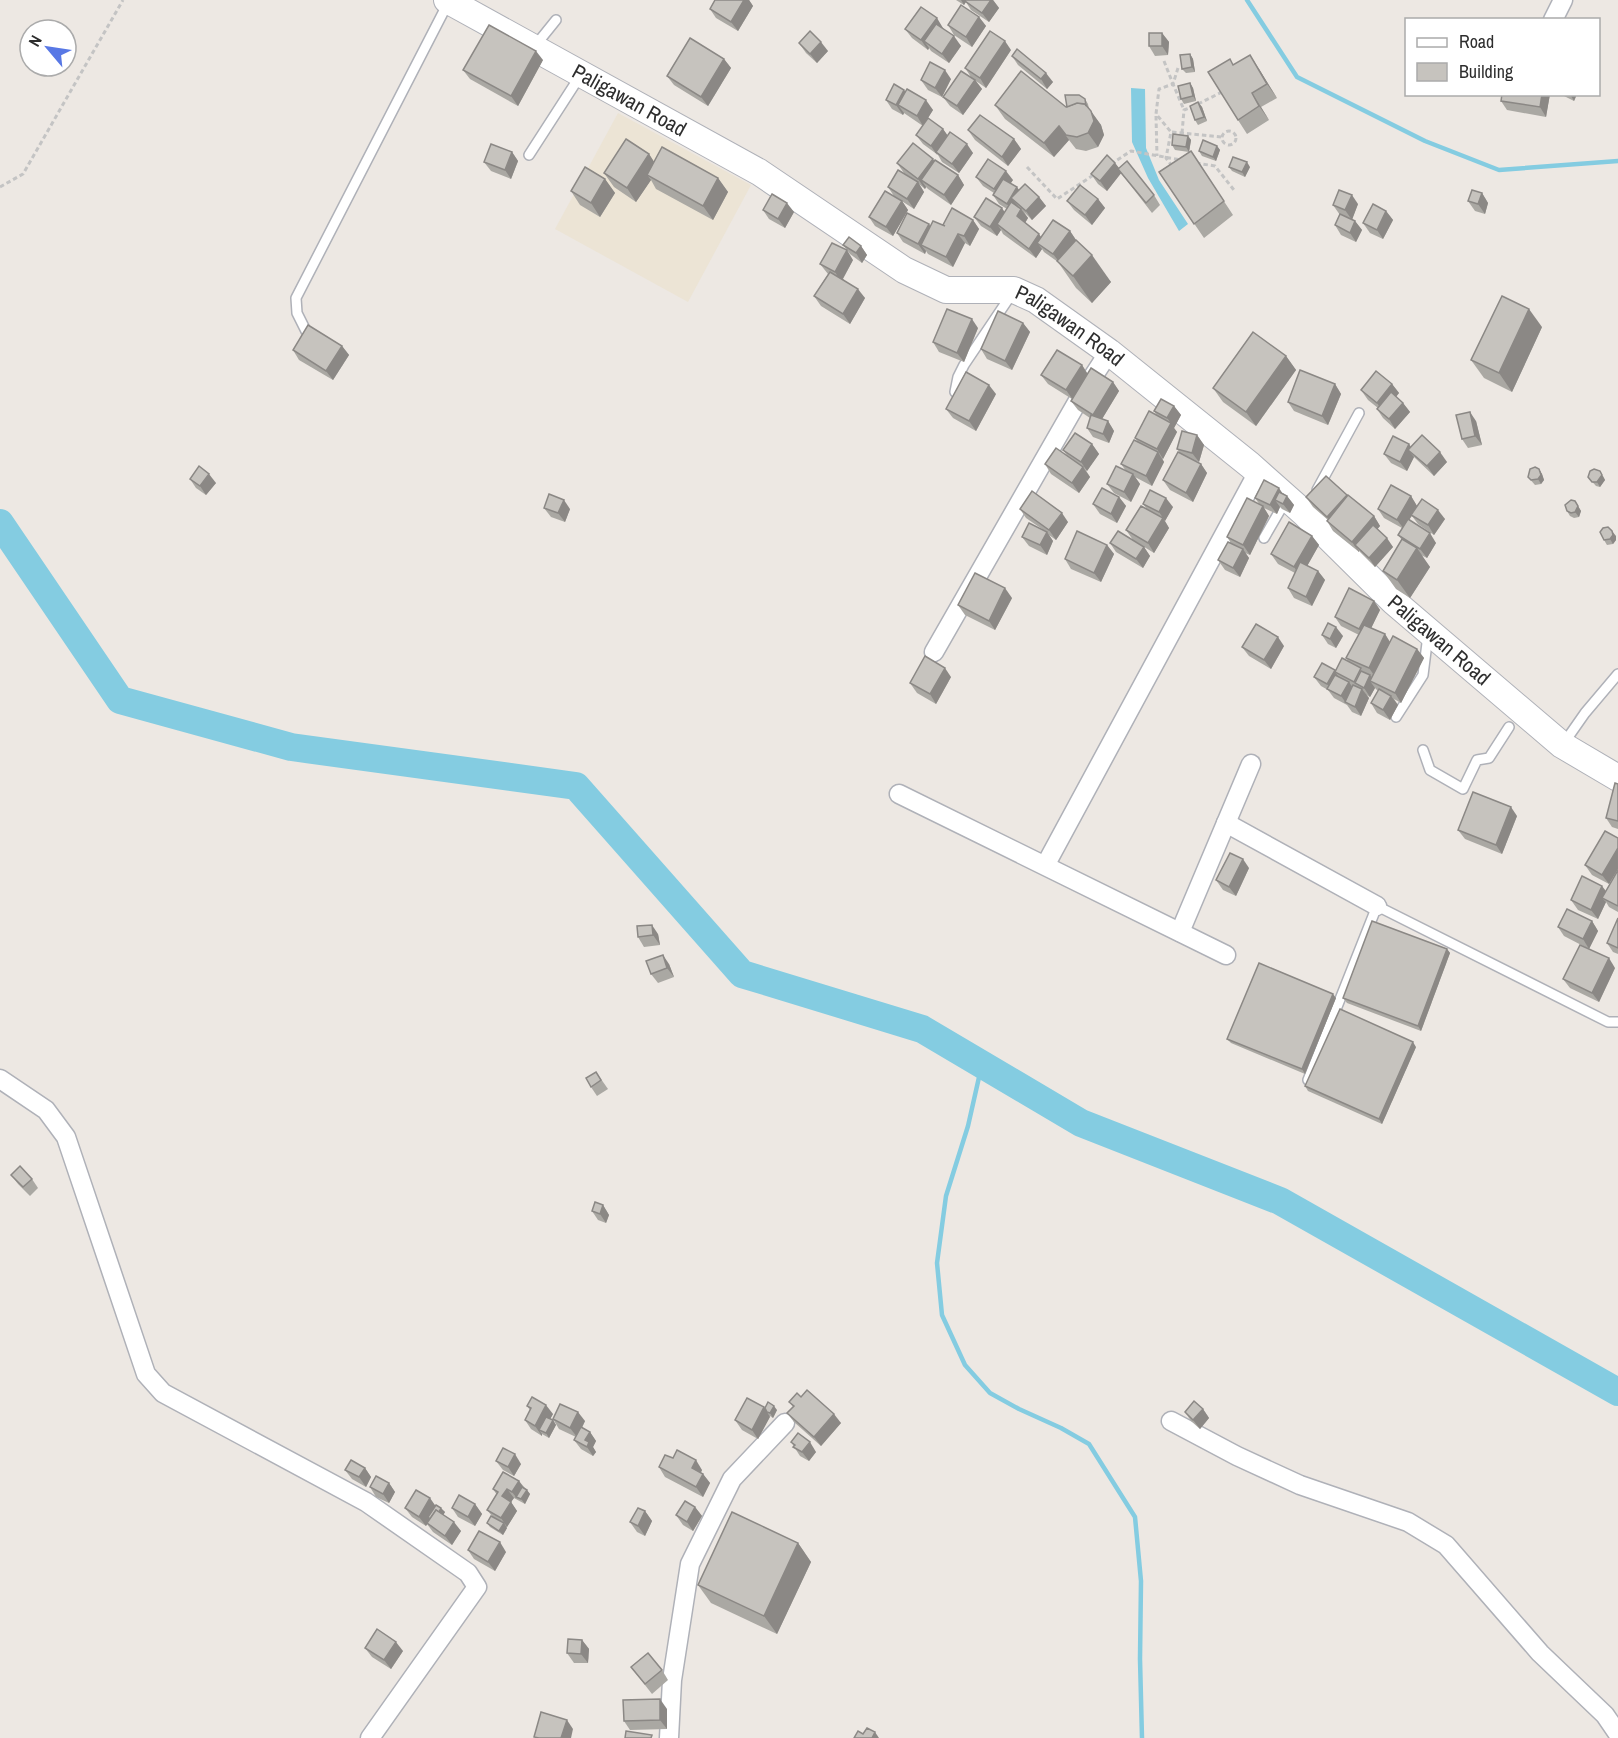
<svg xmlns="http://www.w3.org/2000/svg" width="1618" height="1738" viewBox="0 0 1618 1738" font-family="'Archivo Narrow',sans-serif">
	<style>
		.education { fill: #ece4d5 }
		.water { fill: #84cce1 }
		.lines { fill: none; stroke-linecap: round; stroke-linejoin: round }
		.stream { stroke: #84cce1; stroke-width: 4.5 }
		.river { stroke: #84cce1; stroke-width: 28 }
		.lane-casing { stroke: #afb1b8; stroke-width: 12 }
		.street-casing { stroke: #afb1b8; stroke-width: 21 }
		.secondary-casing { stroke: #afb1b8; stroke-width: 28 }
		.path { stroke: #c4c4c4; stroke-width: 3; stroke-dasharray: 4.5 3; stroke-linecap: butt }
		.lane { stroke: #fff; stroke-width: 9 }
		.street { stroke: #fff; stroke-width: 18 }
		.secondary { stroke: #fff; stroke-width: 26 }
		.wall { fill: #aaa8a3 }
		.shaded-wall { fill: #8b8885 }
		.building { fill: #c6c3be; stroke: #8b8885; stroke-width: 1.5 }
		.labels { text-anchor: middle; stroke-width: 4.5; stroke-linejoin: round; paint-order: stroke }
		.street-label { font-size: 21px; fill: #2e2e2e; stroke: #fff }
	</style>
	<rect width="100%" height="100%" fill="#ede8e3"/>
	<path class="education" d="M618 113 751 185 688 302 555 229Z"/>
	<path class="water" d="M1131 88 1145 89 1146 148 1159 180 1188 224 1179 231 1148 178 1132 142Z"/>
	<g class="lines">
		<g class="stream">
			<path d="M1247 0 1297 77 1425 141 1499 170 1618 161"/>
			<path d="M982 1064 968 1126 946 1196 937 1263 942 1315 965 1365 990 1393 1019 1409 1061 1428 1089 1444 1135 1517 1141 1581 1140 1659 1142 1738"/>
		</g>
		<path class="river" d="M0 523 120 700 291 747 576 786 742 974 922 1029 1081 1123 1280 1201 1618 1392"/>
		<g class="lane-casing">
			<g id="lane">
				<path d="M535 46 556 20"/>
				<path d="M529 155 580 76"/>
				<path d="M306 331 297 313 296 298 448 3"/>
				<path d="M955 392 958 377 964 365 1011 295"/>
				<path d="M1317 490 1359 413"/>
				<path d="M1264 538 1286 500"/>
				<path d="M1396 717 1423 675 1428 635"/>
				<path d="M1564 743 1585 713 1618 674"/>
				<path d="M1423 750 1430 770 1463 789 1477 760 1489 758 1509 727"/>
				<path d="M1308 1080 1377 906 1608 1022H1618"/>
			</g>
		</g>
		<g class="street-casing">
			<g id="street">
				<path d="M1553 20 1563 0"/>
				<path d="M934 652 1083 392 1109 352"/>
				<path d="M899 794 1226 955"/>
				<path d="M1226 823 1377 906"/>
				<path d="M1046 864 1258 472"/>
				<path d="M1180 932 1251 764"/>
				<path d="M0 1079 46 1110 66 1137 146 1374 163 1393 366 1502 468 1573 477 1587 370 1738"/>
				<path d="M1171 1421 1237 1456 1300 1485 1408 1522 1446 1545 1540 1653 1605 1715 1618 1734"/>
				<path d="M669 1738 672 1680 690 1564 732 1479 785 1423"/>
			</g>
		</g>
		<g class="secondary-casing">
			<g id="secondary">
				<path id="s1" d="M447 0 759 172 904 270 946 290H1014L1036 300 1109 352 1250 465 1304 513 1393 601 1562 745 1618 778"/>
			</g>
		</g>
		<g class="path">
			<path d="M1164 61 1173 84 1159 89 1156 114 1171 132"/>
			<path d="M1178 68 1173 84 1184 110"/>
			<path d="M1198 104 1222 92"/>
			<path d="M1156 116 1157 156"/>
			<circle cx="1229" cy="138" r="7"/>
			<path d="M1182 133 1184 110 1192 107"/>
			<path d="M1196 163 1215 166 1234 190"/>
			<path d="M1111 164 1131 151 1181 160"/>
			<path d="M1172 166 1166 158 1171 132 1221 137"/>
			<path d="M1027 167 1057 199 1095 174"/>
			<path d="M0 187 23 174 123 0"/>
		</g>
		<use href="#lane" class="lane"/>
		<use href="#street" class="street"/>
		<use href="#secondary" class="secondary"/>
	</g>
	<g class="wall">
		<path d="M715 0H749L753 6 738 31 716 18 710 9Z"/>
		<path d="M956 0H993L999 8 989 22 971 10 966 2 964 5Z"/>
		<path d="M979 17 986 26 972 47 954 35 948 25Z"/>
		<path d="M943 28 961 46 949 63 931 51 929 48 928 50 912 38 905 29Z"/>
		<path d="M1162 33 1169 42 1168 55 1155 56 1149 46Z"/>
		<path d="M799 43 828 51 817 63 806 53Z"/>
		<path d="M1011 50 986 88 976 81 982 89 963 115 950 106 943 97 971 77 965 68Z"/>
		<path d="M1190 54 1193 59 1195 72 1186 73 1182 69Z"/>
		<path d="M1012 56 1053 82 1047 89 1018 65Z"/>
		<path d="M724 59 731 68 708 106 674 85 667 76Z"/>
		<path d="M543 60 518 106 470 79 463 70Z"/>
		<path d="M1234 65 1259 69 1277 98 1261 107 1269 120 1247 134 1238 120Z"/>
		<path d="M951 79 942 97 928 90 921 80Z"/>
		<path d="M1190 83 1193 88 1196 101 1184 104 1181 99Z"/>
		<path d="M906 92 933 110 924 124 943 129 948 136 973 153 959 173 942 162 938 155 923 144 916 135 923 126 904 113 903 115 892 109 886 100Z"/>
		<path d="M1550 94 1546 117 1507 110 1501 101Z"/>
		<path d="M1560 94H1577L1574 101Z"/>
		<path d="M1085 99 1088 104 1089 109 1101 125 1104 135 1098 147 1086 151 1076 149 1069 140 1054 157 1005 119 995 105 1066 107Z"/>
		<path d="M1198 102 1202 107 1207 121 1198 125 1195 120Z"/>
		<path d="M968 130 1014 139 1021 149 1008 166 975 140Z"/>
		<path d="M1188 136 1191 140 1189 152 1191 151 1200 165 1233 215 1204 238 1159 172 1189 152 1175 150 1172 145Z"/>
		<path d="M1217 146 1220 150 1216 161 1202 156 1199 151Z"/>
		<path d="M512 152 518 161 511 179 491 171 484 162Z"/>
		<path d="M649 154 654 162 718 178 728 192 713 220 656 189 651 180 636 202 614 187 604 173Z"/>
		<path d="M934 161 958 175 964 185 951 205 928 189 926 187 925 189 919 184 924 192 914 209 894 196 888 187 910 177 904 173 897 163Z"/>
		<path d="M1115 163 1119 168 1154 195 1160 205 1152 213 1121 173 1107 191 1098 184 1091 174Z"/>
		<path d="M1229 167H1250L1245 177 1232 171Z"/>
		<path d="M976 177 1013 180 1010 183 1019 190 1039 197 1046 206 1032 220 1024 212 1028 218 1025 223 1041 237 1070 231 1076 240 1111 282 1092 303 1076 288 1058 262 1044 252 1042 249 1036 258 1003 234 1001 230 997 236 981 226 974 217 1005 212 1007 209 999 204 993 195 994 193 983 186Z"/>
		<path d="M605 179 615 193 600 217 580 205 571 191Z"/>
		<path d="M1482 193 1488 203 1485 214 1475 211 1468 201Z"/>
		<path d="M1098 199 1105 208 1092 225 1074 210 1067 201Z"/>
		<path d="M902 201 908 210 893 236 875 226 869 217Z"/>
		<path d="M1358 204 1352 219 1355 221 1362 230 1356 242 1341 235 1335 225 1340 215 1333 205Z"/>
		<path d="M763 210 794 212 785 228 769 219Z"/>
		<path d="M1386 211 1393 220 1383 239 1370 233 1363 223Z"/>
		<path d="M973 220 979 229 970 246 965 243 953 267 928 254 926 251 925 254 903 242 897 233Z"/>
		<path d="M843 245 861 246 867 255 862 263 850 254Z"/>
		<path d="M853 260 843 279 865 298 850 324 821 306 814 296 828 274 820 264Z"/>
		<path d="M1023 323 1030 332 1012 370 987 359 981 349Z"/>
		<path d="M1542 327 1512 392 1484 378 1471 360Z"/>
		<path d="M978 328 964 362 939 352 933 342Z"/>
		<path d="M342 346 349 355 333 380 299 360 293 350Z"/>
		<path d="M1286 356 1296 370 1256 426 1223 402 1213 388Z"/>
		<path d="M1082 365 1088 374 1113 382 1119 391 1102 419 1108 421 1114 431 1109 443 1093 437 1087 428 1090 418 1078 410 1071 401 1072 399 1048 384 1041 375Z"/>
		<path d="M1335 384 1341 394 1328 425 1294 411 1288 402Z"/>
		<path d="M1392 384 1399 393 1396 397 1403 403 1410 412 1395 429 1383 418 1377 409 1378 408 1368 400 1361 390Z"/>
		<path d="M996 394 976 431 953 418 946 409Z"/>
		<path d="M1174 406 1181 415 1174 428 1177 432 1163 459 1162 458 1164 462 1152 486 1135 477 1140 484 1131 502 1114 493 1107 484 1126 471 1121 464 1138 442 1135 438 1157 416 1154 411Z"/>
		<path d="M1476 421 1482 445 1468 448 1462 439Z"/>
		<path d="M1197 435 1204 445 1199 462 1196 461 1201 464 1207 473 1193 502 1170 490 1163 480 1181 454 1177 449Z"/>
		<path d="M1092 444 1099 454 1087 471 1085 469 1090 477 1079 493 1051 474 1045 464 1068 457 1063 450Z"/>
		<path d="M1411 447 1447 462 1434 476 1414 457 1407 471 1391 463 1384 454Z"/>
		<path d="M1539 469 1542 474 1544 480 1541 484 1535 485 1528 477Z"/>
		<path d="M1603 476 1605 480 1600 487 1596 486 1588 477Z"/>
		<path d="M190 479 216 483 206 495 196 488Z"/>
		<path d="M1283 493 1287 496 1294 505 1290 513 1282 509 1280 507 1277 514 1264 508 1269 516 1250 555 1245 553 1249 558 1240 577 1225 570 1218 560 1231 543 1227 537 1260 505 1255 498Z"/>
		<path d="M1348 496 1374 516 1380 526 1377 529 1393 547 1375 567 1359 551V552L1333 531 1327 521 1328 520 1313 507 1306 497Z"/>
		<path d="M1411 496 1417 506 1445 519 1434 535 1418 524 1412 516 1409 520 1436 543 1427 558 1421 555 1430 567 1410 598 1396 589 1383 571 1402 540 1398 535 1402 528 1384 518 1378 509Z"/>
		<path d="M1119 497 1126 506 1117 523 1100 514 1093 504Z"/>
		<path d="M1575 501 1581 511 1579 517 1574 518 1570 516 1567 511Z"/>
		<path d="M1143 504 1173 507 1165 521 1169 528 1154 553 1133 540 1126 530 1146 508Z"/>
		<path d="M544 508 570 509 565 522 551 517Z"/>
		<path d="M1020 509 1068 522 1056 540 1049 535 1053 541 1047 555 1029 546 1022 537 1042 529 1026 518Z"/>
		<path d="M1312 536 1319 545 1307 566 1318 571 1325 580 1312 606 1294 598 1288 588 1295 573 1278 564 1271 554Z"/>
		<path d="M1616 536V540L1613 544 1607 545 1604 540Z"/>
		<path d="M1110 543 1144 547 1150 556 1143 568 1116 552Z"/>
		<path d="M1107 545 1114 554 1101 582 1071 569 1065 559Z"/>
		<path d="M1012 598 995 630 965 615 958 605Z"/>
		<path d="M1374 601 1380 610 1371 628 1385 634 1390 642 1417 649 1424 658 1401 703 1394 699 1398 705 1390 720 1377 713 1371 703 1378 691 1375 688 1370 697 1366 695 1369 698 1361 716 1352 712 1347 705 1334 698 1328 690 1321 686 1314 677 1335 670 1336 671 1349 662 1346 658 1359 635 1341 626 1335 617Z"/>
		<path d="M1322 635 1343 636 1336 648 1328 644Z"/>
		<path d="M1284 646 1271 669 1249 656 1242 647Z"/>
		<path d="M951 677 936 704 917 693 910 683Z"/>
		<path d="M1618 784V829L1612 827 1606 818Z"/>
		<path d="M1517 816 1502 854 1465 839 1458 830Z"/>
		<path d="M1618 838V869L1609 884 1592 875 1585 865Z"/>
		<path d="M1249 868 1236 896 1223 890 1216 880Z"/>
		<path d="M1618 870V912L1609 907 1606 902 1598 919 1578 910 1571 900 1606 891Z"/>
		<path d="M1618 918V954L1613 952 1607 943Z"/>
		<path d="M1592 921 1598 931 1589 949 1564 936 1558 927Z"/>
		<path d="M658 934 660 945 644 947 638 937Z"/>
		<path d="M1447 949 1450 953 1421 1031 1347 1003 1343 998Z"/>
		<path d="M669 964 674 977 658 983 651 974Z"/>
		<path d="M1615 968 1599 1002 1570 988 1563 979Z"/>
		<path d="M1336 998 1305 1074 1231 1043 1227 1039Z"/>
		<path d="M1416 1047 1382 1124 1308 1091 1305 1086Z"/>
		<path d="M596 1072 608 1089 597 1096 591 1087Z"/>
		<path d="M11 1175 32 1179 38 1188 30 1196 18 1184Z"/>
		<path d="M603 1205 609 1215 606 1223 598 1220 592 1211Z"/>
		<path d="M801 1397 841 1423 821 1446 794 1422 787 1413 793 1407 789 1402Z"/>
		<path d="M527 1406 553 1414 550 1419 553 1420 556 1425 549 1438 542 1434V1436L531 1429 525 1420 530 1410Z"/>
		<path d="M764 1407 765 1408 777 1410 773 1418 770 1416 758 1439 742 1430 735 1420Z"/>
		<path d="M1203 1409 1209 1418 1200 1429 1191 1421 1185 1412Z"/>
		<path d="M553 1419 585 1421 582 1428 590 1432 596 1441 593 1447 596 1452 593 1456 581 1449 574 1440 576 1437 559 1429Z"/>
		<path d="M791 1442 816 1452 809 1461 800 1456Z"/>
		<path d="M673 1458 702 1470 701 1473 703 1474 710 1483 703 1497 665 1477 659 1467Z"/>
		<path d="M496 1461 521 1464 514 1476 503 1470Z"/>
		<path d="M365 1468 371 1477 366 1487 352 1479 345 1470Z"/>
		<path d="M519 1481 530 1494 525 1504 514 1498 511 1502 517 1511 507 1527H506L507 1528 503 1535 490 1527 487 1523 492 1516 487 1510 497 1495 493 1489Z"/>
		<path d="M389 1483 395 1492 389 1503 376 1497 370 1487Z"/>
		<path d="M475 1504 482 1514 475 1526 458 1517 452 1508Z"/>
		<path d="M435 1505 445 1512 443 1515 461 1531 452 1545 433 1532 427 1524 426 1526 412 1517 405 1508Z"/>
		<path d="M695 1507 702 1516 693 1531 683 1525 676 1515Z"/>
		<path d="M645 1511 652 1521 645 1536 637 1532 630 1522Z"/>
		<path d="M798 1543 811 1562 777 1634 711 1603 698 1585Z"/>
		<path d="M468 1550 506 1552 495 1571 474 1559Z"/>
		<path d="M582 1640 589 1649 588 1663H574L567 1653Z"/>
		<path d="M365 1648 403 1651 391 1669 372 1657Z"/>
		<path d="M631 1667 662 1670 668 1680 652 1694Z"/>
		<path d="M667 1709V1729L630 1730 624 1721Z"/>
	</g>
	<g class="shaded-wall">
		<path d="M744 0H749L753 6 738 31 731 22Z"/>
		<path d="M961 0H967L964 5Z"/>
		<path d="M991 0H993L999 8 989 22 982 13Z"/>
		<path d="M979 17 986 26 972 47 966 37Z"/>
		<path d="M937 18 943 28 931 46 924 41 929 48 928 50 921 40Z"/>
		<path d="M1162 33 1169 42 1168 55 1162 46Z"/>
		<path d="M954 36 961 46 949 63 942 54Z"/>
		<path d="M1005 41 1011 50 986 88 980 78Z"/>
		<path d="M821 42 828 51 817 63 810 54Z"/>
		<path d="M536 51 543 60 518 106 511 96Z"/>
		<path d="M1190 54 1193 59 1195 72 1192 67Z"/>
		<path d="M1250 55 1259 69 1277 98 1267 84Z"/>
		<path d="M724 59 731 68 708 106 701 97Z"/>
		<path d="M945 70 951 79 942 97 935 88Z"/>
		<path d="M1046 73 1053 82 1047 89 1041 79Z"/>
		<path d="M975 80 982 89 963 115 957 106Z"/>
		<path d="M1190 83 1193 88 1196 101 1193 96Z"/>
		<path d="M904 90 911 99 898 105 904 113 903 115 896 105Z"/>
		<path d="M1252 93 1261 107 1269 120 1259 106Z"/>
		<path d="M1542 94H1550L1546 117 1540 107Z"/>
		<path d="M1570 94H1577L1574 101Z"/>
		<path d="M926 100 933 110 923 126 917 116Z"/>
		<path d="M1198 102 1202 107 1207 121 1204 117Z"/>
		<path d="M1091 111 1101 125 1104 135 1098 147 1088 133Z"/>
		<path d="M1059 126 1069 140 1054 157 1044 143Z"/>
		<path d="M943 129 950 139 936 152 937 155 931 146Z"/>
		<path d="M1188 136 1191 140 1189 152 1186 147Z"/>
		<path d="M1014 139 1021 149 1008 166 1002 157Z"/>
		<path d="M967 144 973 153 959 173 952 164Z"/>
		<path d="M1217 146 1220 150 1216 161 1213 157Z"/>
		<path d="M512 152 518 161 511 179 505 170Z"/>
		<path d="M649 154 658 168 647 175 651 180 636 202 627 188Z"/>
		<path d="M933 159 940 169 921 180 926 187 925 189 918 179Z"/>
		<path d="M1247 162 1250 167 1245 177 1242 172Z"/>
		<path d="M1115 163 1122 172 1107 191 1100 181Z"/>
		<path d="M1006 171 1013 180 1001 198 994 189Z"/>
		<path d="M958 175 964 185 951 205 944 195Z"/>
		<path d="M718 178 728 192 713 220 703 206Z"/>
		<path d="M605 179 615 193 600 217 591 203Z"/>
		<path d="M918 182 924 192 914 209 907 199Z"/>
		<path d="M1017 187 1024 197 1011 198 1018 206 1013 213 1007 204Z"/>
		<path d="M1482 193 1488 203 1485 214 1478 204Z"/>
		<path d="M1352 195 1358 204 1352 220 1345 210Z"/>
		<path d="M1039 197 1046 206 1032 220 1026 211Z"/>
		<path d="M1098 199 1105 208 1092 225 1085 215Z"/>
		<path d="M902 201 908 210 893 236 886 227Z"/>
		<path d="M787 203 794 212 785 228 778 219Z"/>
		<path d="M1002 208 1008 217 997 224 1001 230 997 236 990 227Z"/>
		<path d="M1021 209 1028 218 1023 226 1017 216Z"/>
		<path d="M1386 211 1393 220 1383 239 1377 230Z"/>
		<path d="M973 220 979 229 970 246 964 236Z"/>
		<path d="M1355 221 1362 230 1356 242 1350 233Z"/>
		<path d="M929 224 935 234 921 245 926 251 925 254 918 244Z"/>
		<path d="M1070 231 1076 240 1060 263 1053 254Z"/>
		<path d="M958 234 965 243 953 267 946 257Z"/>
		<path d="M1039 234 1045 243H1037L1042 249 1036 258 1029 249Z"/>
		<path d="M861 246 867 255 862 263 856 253Z"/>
		<path d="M847 250 853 260 841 282 835 272Z"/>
		<path d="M1092 255 1111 282 1092 303 1073 276Z"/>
		<path d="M858 289 865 298 850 324 843 314Z"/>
		<path d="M1529 309 1542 327 1512 392 1499 373Z"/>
		<path d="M972 319 978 328 964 362 957 353Z"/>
		<path d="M1023 323 1030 332 1012 370 1005 361Z"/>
		<path d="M342 346 349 355 333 380 326 371Z"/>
		<path d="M1286 356 1296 370 1256 426 1246 412Z"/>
		<path d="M1082 365 1088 375 1073 400 1066 390Z"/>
		<path d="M1113 382 1119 391 1099 424 1093 415Z"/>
		<path d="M1335 384 1341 394 1328 425 1322 416Z"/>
		<path d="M1392 384 1399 393 1383 412 1377 403Z"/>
		<path d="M989 385 996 394 976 431 969 421Z"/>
		<path d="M1403 403 1410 412 1395 429 1389 419Z"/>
		<path d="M1174 406 1181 415 1174 428 1177 432 1163 459 1157 449 1171 423 1167 418Z"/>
		<path d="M1470 412 1476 421 1482 445 1475 436Z"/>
		<path d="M1108 421 1114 431 1109 443 1103 434Z"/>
		<path d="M1197 435 1204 445 1199 462 1192 453Z"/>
		<path d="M1092 444 1099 454 1087 471 1081 462Z"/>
		<path d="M1409 444 1416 454 1408 450 1414 457 1407 471 1400 462Z"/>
		<path d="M1158 452 1164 462 1152 486 1146 476Z"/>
		<path d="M1440 452 1447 462 1434 476 1427 466Z"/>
		<path d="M1201 464 1207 473 1193 502 1186 493Z"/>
		<path d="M1083 467 1090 477 1079 493 1072 483Z"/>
		<path d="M1539 469 1542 474 1544 480 1541 484 1538 479Z"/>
		<path d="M1600 471 1605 480 1600 487 1597 482Z"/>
		<path d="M209 474 216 483 206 495 200 486Z"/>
		<path d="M1133 474 1140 484 1131 502 1124 492Z"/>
		<path d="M1279 488 1285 497 1275 500 1280 507 1277 514 1270 505Z"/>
		<path d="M1347 495 1354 504 1334 526 1327 517Z"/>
		<path d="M1287 496 1294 505 1290 513 1283 504Z"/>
		<path d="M1411 496 1417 506 1404 529 1397 520Z"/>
		<path d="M1119 497 1126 506 1117 523 1111 514Z"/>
		<path d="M1166 498 1173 507 1165 521 1159 512Z"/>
		<path d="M564 500 570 509 565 522 558 513Z"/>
		<path d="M1263 506 1269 516 1250 555 1243 545Z"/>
		<path d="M1578 506 1581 511 1579 517 1575 512Z"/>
		<path d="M1438 510 1445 519 1434 535 1428 525Z"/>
		<path d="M1062 513 1068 522 1056 540 1049 530Z"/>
		<path d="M1374 516 1380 526 1360 550 1355 545 1359 551V552L1352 542Z"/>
		<path d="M1163 518 1169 528 1154 553 1148 543Z"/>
		<path d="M1612 531 1616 536V540L1613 544 1610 539Z"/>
		<path d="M1047 532 1053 541 1047 555 1040 545Z"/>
		<path d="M1430 533 1436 543 1427 558 1420 549Z"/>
		<path d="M1312 536 1319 545 1301 577 1294 567Z"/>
		<path d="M1387 538 1393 547 1375 567 1369 558Z"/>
		<path d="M1107 545 1114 554 1101 582 1094 573Z"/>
		<path d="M1144 547 1150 556 1143 568 1136 559Z"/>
		<path d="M1417 548 1430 567 1410 598 1397 580Z"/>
		<path d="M1243 549 1249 558 1240 577 1233 568Z"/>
		<path d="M1318 571 1325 580 1312 606 1306 597Z"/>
		<path d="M1005 588 1012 598 995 630 989 621Z"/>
		<path d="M1374 601 1380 610 1366 639 1359 629Z"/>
		<path d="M1336 627 1343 636 1336 648 1330 639Z"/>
		<path d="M1385 634 1391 644 1376 678 1369 668Z"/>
		<path d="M1278 637 1284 646 1271 669 1264 660Z"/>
		<path d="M1417 649 1424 658 1401 703 1395 693Z"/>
		<path d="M945 668 951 677 936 704 930 694Z"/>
		<path d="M1335 670 1337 673 1335 672 1341 680 1334 693 1327 684Z"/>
		<path d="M1370 675 1377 684 1370 681 1375 688 1370 697 1364 688Z"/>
		<path d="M1349 682 1355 691 1346 703 1341 696Z"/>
		<path d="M1362 689 1369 698 1361 716 1355 707Z"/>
		<path d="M1391 696 1398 705 1390 720 1383 710Z"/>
		<path d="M1511 807 1517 816 1502 854 1496 845Z"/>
		<path d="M1618 848V869L1609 884 1602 875Z"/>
		<path d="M1243 859 1249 868 1236 896 1229 887Z"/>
		<path d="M1602 886 1609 895 1602 898 1606 902 1598 919 1591 910Z"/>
		<path d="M1592 921 1598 931 1589 949 1583 939Z"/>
		<path d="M652 925 658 934 660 945 653 935Z"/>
		<path d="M1447 949 1450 953 1421 1031 1418 1026Z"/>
		<path d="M663 955 669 964 674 977 667 968Z"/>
		<path d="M1609 958 1615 968 1599 1002 1592 993Z"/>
		<path d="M1333 994 1336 998 1305 1074 1302 1069Z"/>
		<path d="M1413 1042 1416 1047 1382 1124 1379 1119Z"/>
		<path d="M603 1205 609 1215 606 1223 600 1214Z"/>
		<path d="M546 1405 553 1414 543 1432 539 1430 542 1434V1436L535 1426Z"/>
		<path d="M774 1406 777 1410 773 1418 770 1413Z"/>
		<path d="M764 1407 770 1417 758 1439 752 1430Z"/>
		<path d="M1203 1409 1209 1418 1200 1429 1193 1420Z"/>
		<path d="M578 1412 585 1421 577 1437 570 1428Z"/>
		<path d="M834 1414 841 1423 821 1446 814 1437Z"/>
		<path d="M553 1420 556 1425 549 1438 546 1433Z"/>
		<path d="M590 1432 596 1441 593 1447 596 1452 593 1456 587 1447 585 1440Z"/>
		<path d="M810 1442 816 1452 809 1461 802 1452Z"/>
		<path d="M515 1454 521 1464 514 1476 508 1467Z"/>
		<path d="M696 1460 702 1470 698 1477 692 1468Z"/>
		<path d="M365 1468 371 1477 366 1487 359 1477Z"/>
		<path d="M703 1474 710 1483 703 1497 696 1487Z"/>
		<path d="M519 1481 526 1491 516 1497 519 1501 512 1492Z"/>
		<path d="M389 1483 395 1492 389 1503 383 1494Z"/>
		<path d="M507 1489 514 1498 511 1502 517 1511 507 1527 501 1518 502 1496Z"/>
		<path d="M527 1490 530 1494 525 1504 521 1499Z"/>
		<path d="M430 1498 437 1508 428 1517 430 1520 426 1526 419 1517Z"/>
		<path d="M475 1504 482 1514 475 1526 468 1517Z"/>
		<path d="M695 1507 702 1516 693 1531 687 1522Z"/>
		<path d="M441 1508 445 1512 437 1526 434 1521Z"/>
		<path d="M645 1511 652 1521 645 1536 638 1526Z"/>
		<path d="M454 1522 461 1531 452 1545 445 1536Z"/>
		<path d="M504 1523 507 1528 503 1535 499 1531Z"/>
		<path d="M500 1542 506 1552 495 1571 488 1562Z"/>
		<path d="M798 1543 811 1562 777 1634 764 1616Z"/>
		<path d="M582 1640 589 1649 588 1663 581 1654Z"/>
		<path d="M396 1642 403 1651 391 1669 384 1660Z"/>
		<path d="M660 1699 667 1709V1729L660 1720Z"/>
		<path d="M567 1720 573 1729 571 1738H561Z"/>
		<path d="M875 1732 879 1738H872Z"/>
	</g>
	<g class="building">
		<path d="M715 0H744L731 22 710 9Z"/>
		<path d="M965 0H991L982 13 965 1Z"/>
		<path d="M961 5 979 17 966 37 948 25Z"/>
		<path d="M921 7 937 18 921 40 905 29Z"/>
		<path d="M936 24 954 36 942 54 924 41Z"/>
		<path d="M489 25 536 51 511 96 463 70Z"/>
		<path d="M810 31 821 42 810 54 799 43Z"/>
		<path d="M990 31 1005 41 980 78 965 68Z"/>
		<rect x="1149" y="33" width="13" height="13"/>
		<path d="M690 38 724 59 701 97 667 76Z"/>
		<path d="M1017 49 1046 73 1041 79 1012 56Z"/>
		<path d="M1190 54 1192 67 1182 69 1180 55Z"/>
		<path d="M1250 55 1267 84 1252 93 1259 106 1238 120 1208 72 1230 59 1233 65Z"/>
		<path d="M930 62 945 70 935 88 921 80Z"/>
		<path d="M961 71 975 80 957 106 943 97Z"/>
		<path d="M1021 71 1066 107 1077 103 1085 104 1091 111 1094 121 1088 133 1077 137 1066 135 1059 126 1044 143 995 105Z"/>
		<path d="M1190 83 1193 96 1181 99 1178 86Z"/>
		<path d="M894 84 904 90 896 105 886 100Z"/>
		<path d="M907 89 926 100 917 116 898 105Z"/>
		<path d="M1502 94H1542L1540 107 1501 101Z"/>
		<path d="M1065 95H1079L1085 99 1086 106 1085 104 1077 103 1067 107Z"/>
		<path d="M1198 102 1204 117 1195 120 1190 106Z"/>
		<path d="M980 115 1014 139 1002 157 968 130Z"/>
		<path d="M928 118 943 129 931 146 916 135Z"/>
		<path d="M950 132 967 144 952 164 936 152Z"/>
		<path d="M1173 134 1188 136 1186 147 1172 145Z"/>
		<path d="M626 139 649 154 627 188 604 173Z"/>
		<path d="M1203 140 1217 146 1213 157 1199 151Z"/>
		<path d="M913 143 933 159 918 179 897 163Z"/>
		<path d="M491 144 512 152 505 170 484 162Z"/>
		<path d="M662 147 718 178 703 206 647 175Z"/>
		<path d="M1191 151 1224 201 1194 224 1159 172Z"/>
		<path d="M1107 155 1115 163 1100 181 1091 174Z"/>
		<path d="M1233 157 1247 162 1242 172 1229 167Z"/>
		<path d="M988 159 1006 171 994 189 976 177Z"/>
		<path d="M935 160 958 175 944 195 921 180Z"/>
		<path d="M1127 161 1154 195 1146 203 1118 169Z"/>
		<path d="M585 167 605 179 591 203 571 191Z"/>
		<path d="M898 170 918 182 907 199 888 187Z"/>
		<path d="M1003 179 1017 187 1007 204 993 195Z"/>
		<path d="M1025 184 1039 197 1026 211 1011 198Z"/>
		<path d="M1080 185 1098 199 1085 215 1067 201Z"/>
		<path d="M1339 190 1352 195 1345 210 1333 205Z"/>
		<path d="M1472 190 1482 193 1478 204 1468 201Z"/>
		<path d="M885 191 902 201 886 227 869 217Z"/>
		<path d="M772 194 787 203 778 219 763 210Z"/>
		<path d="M986 198 1002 208 990 227 974 217Z"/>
		<path d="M1011 202 1021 209 1017 216 1039 234 1029 249 997 224Z"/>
		<path d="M1373 204 1386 211 1377 230 1363 223Z"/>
		<path d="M952 208 973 220 964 236 958 234 946 257 921 245 933 221 945 226 943 225Z"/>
		<path d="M907 213 929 224 918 244 897 233Z"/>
		<path d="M1340 214 1355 221 1350 233 1335 225Z"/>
		<path d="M1053 220 1070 231 1053 254 1037 243Z"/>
		<path d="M849 237 861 246 856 253 843 245Z"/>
		<path d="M1076 240 1092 255 1073 276 1057 261Z"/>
		<path d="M832 243 847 250 835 272 820 264Z"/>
		<path d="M830 272 858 289 843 314 814 296Z"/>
		<path d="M1502 296 1529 309 1499 373 1471 360Z"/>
		<path d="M947 309 972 319 957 353 933 342Z"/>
		<path d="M998 311 1023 323 1005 361 981 349Z"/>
		<path d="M308 325 342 346 326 371 293 350Z"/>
		<path d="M1253 332 1286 356 1246 412 1213 388Z"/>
		<path d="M1057 350 1082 365 1066 390 1041 375Z"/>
		<path d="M1091 368 1113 382 1093 415 1071 401Z"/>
		<path d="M1300 370 1335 384 1322 416 1288 402Z"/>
		<path d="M1376 371 1392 384 1377 403 1361 390Z"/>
		<path d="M966 372 989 385 969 421 946 409Z"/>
		<path d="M1391 392 1403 403 1389 419 1377 409Z"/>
		<path d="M1161 399 1174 406 1167 418 1154 411Z"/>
		<path d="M1149 411 1171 423 1157 449 1135 438Z"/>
		<path d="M1470 412 1475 436 1462 439 1456 415Z"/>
		<path d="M1091 415 1108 421 1103 434 1087 428Z"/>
		<path d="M1182 431 1197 435 1192 453 1177 449Z"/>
		<path d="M1075 433 1092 444 1081 462 1063 450Z"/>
		<path d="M1422 435 1440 452 1427 466 1408 450Z"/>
		<path d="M1393 436 1409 444 1400 462 1384 454Z"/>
		<path d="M1134 440 1158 452 1146 476 1121 464Z"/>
		<path d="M1056 448 1083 467 1072 483 1045 464Z"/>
		<path d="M1178 452 1201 464 1186 493 1163 480Z"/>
		<path d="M199 466 209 474 200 486 190 479Z"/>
		<path d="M1116 466 1133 474 1124 492 1107 484Z"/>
		<path d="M1535 467 1539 469 1541 475 1538 479 1531 480 1528 477 1530 469Z"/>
		<path d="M1594 469 1600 471 1602 475 1597 482H1592L1588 477 1590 471Z"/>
		<path d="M1326 476 1347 495 1327 517 1306 497Z"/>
		<path d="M1264 480 1279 488 1270 505 1255 498Z"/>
		<path d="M1391 485 1411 496 1397 520 1378 509Z"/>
		<path d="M1102 488 1119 497 1111 514 1093 504Z"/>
		<path d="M1150 490 1166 498 1159 512 1143 504Z"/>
		<path d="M1032 491 1062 513 1049 530 1020 509Z"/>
		<path d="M1279 492 1287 496 1283 504 1275 500Z"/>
		<path d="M549 494 564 500 558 513 544 508Z"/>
		<path d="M1348 495 1374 516 1352 542 1327 521Z"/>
		<path d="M1247 498 1263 506 1243 545 1227 537Z"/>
		<path d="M1422 499 1438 510 1428 525 1411 515Z"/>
		<path d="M1571 500 1575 501 1578 506 1575 512 1571 513 1567 511 1565 505Z"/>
		<path d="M1141 506 1163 518 1148 543 1126 530Z"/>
		<path d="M1408 519 1430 533 1420 549 1398 535Z"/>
		<path d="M1289 522 1312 536 1294 567 1271 554Z"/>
		<path d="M1029 523 1047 532 1040 545 1022 537Z"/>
		<path d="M1373 525 1387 538 1369 558 1355 545Z"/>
		<path d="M1608 527 1612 531 1613 535 1610 539 1604 540 1600 532 1603 528Z"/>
		<path d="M1077 531 1107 545 1094 573 1065 559Z"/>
		<path d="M1118 531 1144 547 1136 559 1110 543Z"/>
		<path d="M1402 539 1417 548 1397 580 1383 571Z"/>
		<path d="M1228 542 1243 549 1233 568 1218 560Z"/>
		<path d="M1300 562 1318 571 1306 597 1288 588Z"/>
		<path d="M975 573 1005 588 989 621 958 605Z"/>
		<path d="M1349 588 1374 601 1359 629 1335 617Z"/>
		<path d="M1328 623 1336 627 1330 639 1322 635Z"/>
		<path d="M1256 624 1278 637 1264 660 1242 647Z"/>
		<path d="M1364 625 1385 634 1369 668 1346 658Z"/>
		<path d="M1393 636 1417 649 1395 693 1370 681Z"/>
		<path d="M925 656 945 668 930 694 910 683Z"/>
		<path d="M1342 658 1361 668 1354 682 1335 672Z"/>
		<path d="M1322 663 1335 670 1327 684 1314 677Z"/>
		<path d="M1361 671 1370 675 1364 688 1355 683Z"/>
		<path d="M1335 675 1349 682 1341 696 1327 689Z"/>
		<path d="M1353 685 1362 689 1355 707 1345 702Z"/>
		<path d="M1379 689 1391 696 1383 710 1371 703Z"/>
		<path d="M1615 783 1618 784V821L1606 818Z"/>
		<path d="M1473 792 1511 807 1496 845 1458 830Z"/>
		<path d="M1605 831 1618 838V848L1602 875 1585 865Z"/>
		<path d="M1230 853 1243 859 1229 887 1216 880Z"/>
		<path d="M1618 870V906L1602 898Z"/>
		<path d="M1582 876 1602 886 1591 910 1571 900Z"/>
		<path d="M1567 909 1592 921 1583 939 1558 927Z"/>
		<path d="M1618 918V948L1607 943Z"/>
		<path d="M1372 921 1447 949 1418 1026 1343 998Z"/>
		<path d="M652 925 653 935 638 937 637 926Z"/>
		<path d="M1580 945 1609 958 1592 993 1563 979Z"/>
		<path d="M663 955 667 968 651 974 646 961Z"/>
		<path d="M1259 963 1333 994 1302 1069 1227 1039Z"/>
		<path d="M1340 1009 1413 1042 1379 1119 1305 1086Z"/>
		<path d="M596 1072 601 1080 591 1087 586 1078Z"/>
		<path d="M20 1166 32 1179 23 1187 11 1175Z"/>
		<path d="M595 1202 603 1205 600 1214 592 1211Z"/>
		<path d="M807 1390 834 1414 814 1437 787 1413 794 1406 789 1402 797 1393 801 1397Z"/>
		<path d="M532 1397 546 1405 535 1426 525 1420 531 1408 527 1406Z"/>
		<path d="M747 1398 764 1407 752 1430 735 1420Z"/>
		<path d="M1194 1401 1203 1409 1193 1420 1185 1412Z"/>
		<path d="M768 1402 774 1406 770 1413 767 1412 765 1408Z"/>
		<path d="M560 1404 578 1412 570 1428 553 1419Z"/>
		<path d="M546 1417 553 1420 546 1433 539 1430Z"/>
		<path d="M581 1427 590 1432 585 1440 589 1442 587 1447 574 1440Z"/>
		<path d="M798 1433 810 1442 802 1452 793 1447 795 1445 791 1442Z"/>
		<path d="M503 1448 515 1454 508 1467 496 1461Z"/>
		<path d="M677 1450 696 1460 692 1468 703 1474 696 1487 659 1467 665 1455 673 1458Z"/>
		<path d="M351 1460 365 1468 359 1477 345 1470Z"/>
		<path d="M503 1472 519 1481 512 1492 507 1489 502 1496 511 1502 501 1518 487 1510 498 1492 493 1489Z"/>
		<path d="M376 1476 389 1483 383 1494 370 1487Z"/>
		<path d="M522 1487 527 1490 521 1499 516 1497Z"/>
		<path d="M416 1490 430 1498 419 1517 405 1508Z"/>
		<path d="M459 1495 475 1504 468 1517 452 1508Z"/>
		<path d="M685 1501 695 1507 687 1522 676 1515Z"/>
		<path d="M436 1505 441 1508 439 1512 436 1510 430 1519 428 1517Z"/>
		<path d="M638 1508 645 1511 638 1526 630 1522Z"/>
		<path d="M436 1510 454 1522 445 1536 427 1523Z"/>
		<path d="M732 1512 798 1543 764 1616 698 1585Z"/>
		<path d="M491 1516 504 1523 499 1531 487 1523Z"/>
		<path d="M479 1531 500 1542 488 1562 468 1550Z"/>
		<path d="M377 1629 396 1642 384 1660 365 1648Z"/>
		<path d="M568 1639 582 1640 581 1654 567 1653Z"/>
		<path d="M648 1653 662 1670 645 1684 631 1667Z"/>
		<path d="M660 1699V1720L624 1721 623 1700Z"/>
		<path d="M541 1712 567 1720 561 1738H539L534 1737Z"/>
		<path d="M867 1728 875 1732 872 1738H854L858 1731 863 1734Z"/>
		<path d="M626 1731 652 1735 651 1738H625Z"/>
	</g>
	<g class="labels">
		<g class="street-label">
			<text dy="7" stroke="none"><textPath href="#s1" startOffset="208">Paligawan Road</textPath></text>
			<text dy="7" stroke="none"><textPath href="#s1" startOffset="712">Paligawan Road</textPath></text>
			<text dy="7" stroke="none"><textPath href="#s1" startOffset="1198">Paligawan Road</textPath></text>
		</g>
	</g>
	<rect x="1405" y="18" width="195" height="78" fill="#ffffff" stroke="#ababab" stroke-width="1.5"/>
	<rect x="1417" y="38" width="30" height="9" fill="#ffffff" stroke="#ababab" stroke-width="1.5"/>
	<text x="1459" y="48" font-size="18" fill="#2e2e2e">Road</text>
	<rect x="1417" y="63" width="30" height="18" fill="#c6c3be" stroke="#ababab" stroke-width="1.5"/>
	<text x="1459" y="78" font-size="18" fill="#2e2e2e">Building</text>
	<g transform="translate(48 48) rotate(299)"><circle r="28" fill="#ffffff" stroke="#ababab" stroke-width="1.5"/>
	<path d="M0-4.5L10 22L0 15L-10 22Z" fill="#5878e5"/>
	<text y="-9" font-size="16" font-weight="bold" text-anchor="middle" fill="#2e2e2e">N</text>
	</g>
</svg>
